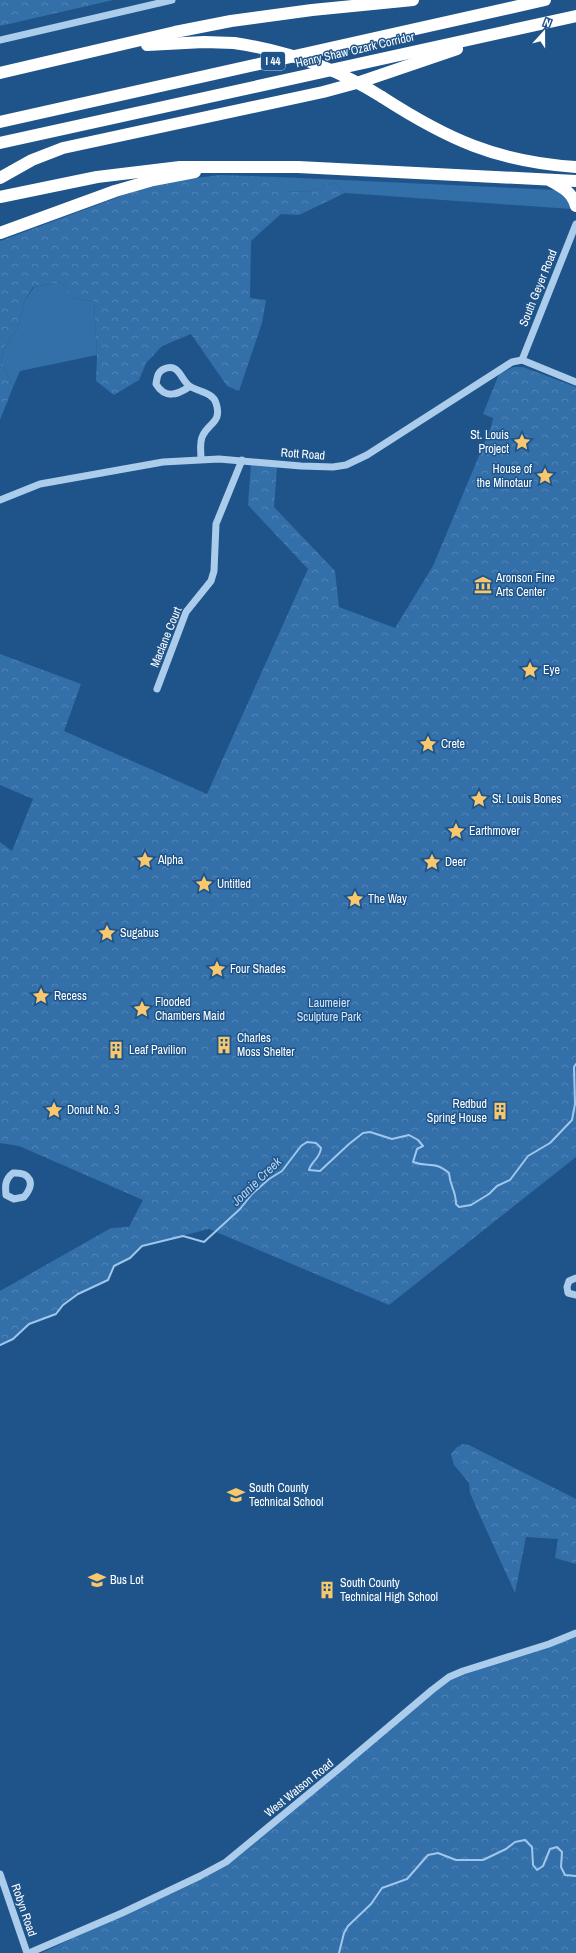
<svg xmlns="http://www.w3.org/2000/svg" width="576" height="1953" viewBox="0 0 576 1953" font-family="'Archivo Narrow',sans-serif">
	<style>
		.green { fill: #336fa8 }
		.forest { fill: url(#forest-crowns) }
		.lines { fill: none; stroke-linecap: round; stroke-linejoin: round }
		.stream { stroke: #9fc7ed; stroke-width: 2 }
		.minor { stroke: #abcceb; stroke-width: 7 }
		.highway { stroke: #fff; stroke-width: 12 }
		.highway-bridge { stroke: #fff; stroke-width: 12 }
		.labels { text-anchor: middle; stroke-width: 3; stroke-linejoin: round; paint-order: stroke }
		.shield { fill: #1f548a; stroke: #bcccdc; stroke-width: 1 }
		.shield-label { font-size: 11px; font-weight: bold; fill: #fff }
		.street-label { font-size: 12px; fill: #fff; stroke: #1f548a }
		.poi-label { font-size: 12px; fill: #fff; stroke: #1f548a; text-anchor: start }
		.park-label { font-size: 12px; fill: #d0e5f8; stroke: #1f548a }
		.water-label { font-size: 13px; font-style: italic; fill: #b7d6f3; stroke: #1f548a }
	</style>
	<defs>
		<pattern id="forest-crowns" width="20" height="18" patternUnits="userSpaceOnUse"><rect width="20" height="18" fill="#336fa8"/><path d="M2 6a3 3 0 1 1 6 0M12 15a3 3 0 1 1 6 0" fill="none" stroke="#5285b5"/></pattern>
	</defs>
	<rect width="100%" height="100%" fill="#1f548a"/>
	<g class="green">
		<path d="M278 177 557 190 565 194 572 209 345 193 334 182 314 191 283 192Z"/>
		<path d="M62 282 70 298 94 301 97 355 20 371 13 387 1 360 6 344 17 330 24 302 34 287Z"/>
	</g>
	<g class="forest">
		<path d="M0 0H113L0 26Z"/>
		<path d="M220 175 278 177 284 192 314 191 334 182 345 193 299 215 281 214 251 241 250 298 266 300 262 323 239 391 227 386 191 334 162 346 146 363 139 380 114 395 96 381 97 355 94 301 70 298 62 282 33 287 24 302 17 330 6 344 1 360 13 387 0 420V241L140 189 181 180Z"/>
		<path d="M514 367H523L576 387V1157L389 1305 209 1229 142 1246 130 1258 114 1266 108 1280 78 1294 63 1305 56 1314 29 1324 13 1339 0 1345V1291L111 1228 129 1227 143 1200 19 1146 0 1143V842L12 851 33 799 0 785V654L81 684 64 731 207 794 308 569 248 505 251 465 277 467 274 507 335 571 339 607 395 628 433 566 491 427 493 418 483 414 499 374Z"/>
		<path d="M463 1444 469 1445 576 1499V1564L555 1558 558 1539 526 1537 515 1593 480 1516 470 1493 469 1483 454 1465 451 1454 457 1447Z"/>
		<path d="M576 1633V1953H42L218 1867 442 1682Z"/>
	</g>
	<g class="lines">
		<g class="stream">
			<path d="M0 1345 13 1339 29 1324 56 1314 63 1305 78 1294 108 1280 114 1266 130 1258 142 1246 183 1236 204 1242 240 1209 252 1194 269 1179 282 1171 301 1146 307 1142 316 1143 321 1148C320 1159 311 1161 309 1170L320 1171 349 1144 363 1133 370 1132 392 1139 409 1135 418 1140 423 1146 417 1149 413 1162C429 1168 433 1160 449 1173 450 1187 456 1190 456 1204L459 1207 471 1205 489 1194 497 1186 510 1180 528 1156 550 1143 572 1120 575 1104 574 1067 576 1064"/>
			<path d="M339 1953 344 1933 348 1926 371 1904 382 1888 407 1879 428 1855 438 1853 456 1860H483L506 1849 515 1842 525 1840 532 1847 533 1865 537 1870 543 1866 550 1849 557 1847 562 1852 561 1867 565 1875 576 1876"/>
		</g>
		<g class="minor">
			<path d="M0 40 172 0"/>
			<path d="M522 360 576 224"/>
			<path d="M189 387C177 395 165 399 156 384 157 378 157 372 164 369 180 362 181 382 191 387 200 392 213 393 216 403 222 422 210 422 203 435 199 442 201 451 201 459"/>
			<path d="M0 500 40 484 163 462 219 459 301 466 333 467 346 465 367 455 512 362 522 360 576 382"/>
			<path d="M157 689 186 612 211 581 214 571 216 524 242 460"/>
			<path d="M13 1173C30 1172 36 1183 24 1197L14 1199 6 1195C5 1186 5 1179 13 1173Z"/>
			<path d="M576 1278 569 1281 567 1287 568 1293 576 1295"/>
			<path d="M0 1874 27 1953"/>
			<path d="M29 1953 122 1913 200 1876 226 1862 341 1767 432 1690 449 1677 463 1671 549 1644 576 1633"/>
		</g>
		<g class="highway">
			<path d="M147 45 204 42 234 43"/>
			<path d="M0 73 175 32 231 21 312 10 413 0"/>
			<path d="M382 97C447 139 497 162 576 167"/>
			<path d="M0 122 545 0"/>
			<path d="M0 143 576 16"/>
			<path d="M0 178 32 160 63 148 323 92 360 82 457 49"/>
			<path d="M551 181C563 188 572 192 576 206"/>
			<path d="M0 197 97 177 180 167H298L576 181"/>
			<path d="M0 233 115 191 153 180 195 172"/>
		</g>
		<path class="highway-bridge" d="M234 43C288 51 336 68 382 97"/>
	</g>
	<defs>
		<g id="sight-bare" transform="scale(1.38)"><path d="M0-6L1.8-2.2L6-1.7L2.9 1.2L3.7 5.4L0 3.3L-3.7 5.4L-2.9 1.2L-6-1.7L-1.8-2.2Z" fill="#f9c86c" stroke="#1f548a" stroke-width="2.5" paint-order="stroke"/></g>
		<g id="museum-bare" transform="scale(1.38)"><path d="M0-6L6-3V-2H-6V-3ZM-5-1h2V3h-2ZM-1-1h2V3h-2ZM3-1h2V3H3ZM-6 4H6V6H-6Z" fill="#f9c86c" stroke="#1f548a" stroke-width="2.5" paint-order="stroke"/></g>
		<g id="building-bare" transform="scale(1.38)"><path d="M-4-6H4V6H1V3H-1V6H-4ZM-2.5-4.3h1.7v1.8h-1.7ZM.8-4.3h1.7v1.8H.8ZM-2.5-1h1.7V.8h-1.7ZM.8-1h1.7V.8H.8Z" fill="#f9c86c" stroke="#1f548a" stroke-width="2.5" paint-order="stroke"/></g>
		<g id="school-bare" transform="scale(1.38)"><path d="M0-5L7-2L0 1L-7-2ZM-4 1L0 2.5L4 1V4Q0 6-4 4Z" fill="#f9c86c" stroke="#1f548a" stroke-width="2.5" paint-order="stroke"/></g>
	</defs>
	<g fill-rule="evenodd">
		<use href="#sight-bare" x="522" y="442"/>
		<use href="#sight-bare" x="545" y="476"/>
		<use href="#museum-bare" x="483" y="585"/>
		<use href="#sight-bare" x="530" y="670"/>
		<use href="#sight-bare" x="428" y="744"/>
		<use href="#sight-bare" x="479" y="799"/>
		<use href="#sight-bare" x="456" y="831"/>
		<use href="#sight-bare" x="145" y="860"/>
		<use href="#sight-bare" x="432" y="862"/>
		<use href="#sight-bare" x="204" y="884"/>
		<use href="#sight-bare" x="355" y="899"/>
		<use href="#sight-bare" x="107" y="933"/>
		<use href="#sight-bare" x="217" y="969"/>
		<use href="#sight-bare" x="41" y="996"/>
		<use href="#sight-bare" x="142" y="1009"/>
		<use href="#building-bare" x="224" y="1045"/>
		<use href="#building-bare" x="116" y="1050"/>
		<use href="#sight-bare" x="54" y="1110"/>
		<use href="#building-bare" x="500" y="1111"/>
		<use href="#school-bare" x="236" y="1495"/>
		<use href="#school-bare" x="97" y="1580"/>
		<use href="#building-bare" x="327" y="1590"/>
	</g>
	<g class="labels">
		<rect class="shield" x="261" y="52" width="24" height="18" rx="3"/>
		<g class="shield-label">
			<text x="273" y="65">I 44</text>
		</g>
		<g class="street-label">
			<text transform="translate(355 50) rotate(-13)" y="4">Henry Shaw Ozark Corridor</text>
			<text transform="translate(538 288) rotate(-68)" y="4">South Geyer Road</text>
			<text transform="translate(303 454) rotate(4)" y="4">Rott Road</text>
			<text transform="translate(166 637) rotate(-68)" y="4">Maclane Court</text>
			<text transform="translate(299 1788) rotate(-39)" y="4">West Watson Road</text>
			<text transform="translate(24 1910) rotate(71)" y="4">Robyn Road</text>
		</g>
		<g class="poi-label">
			<text x="509" y="439" text-anchor="end">St. Louis<tspan x="509" dy="14">Project</tspan></text>
			<text x="532" y="473" text-anchor="end">House of<tspan x="532" dy="14">the Minotaur</tspan></text>
			<text x="496" y="582">Aronson Fine<tspan x="496" dy="14">Arts Center</tspan></text>
			<text x="543" y="674">Eye</text>
			<text x="441" y="748">Crete</text>
			<text x="492" y="803">St. Louis Bones</text>
			<text x="469" y="835">Earthmover</text>
			<text x="158" y="864">Alpha</text>
			<text x="445" y="866">Deer</text>
			<text x="217" y="888">Untitled</text>
			<text x="368" y="903">The Way</text>
			<text x="120" y="937">Sugabus</text>
			<text x="230" y="973">Four Shades</text>
			<text x="54" y="1000">Recess</text>
			<text x="155" y="1006">Flooded<tspan x="155" dy="14">Chambers Maid</tspan></text>
			<text x="237" y="1042">Charles<tspan x="237" dy="14">Moss Shelter</tspan></text>
			<text x="129" y="1054">Leaf Pavilion</text>
			<text x="487" y="1108" text-anchor="end">Redbud<tspan x="487" dy="14">Spring House</tspan></text>
			<text x="67" y="1114">Donut No. 3</text>
			<text x="249" y="1492">South County<tspan x="249" dy="14">Technical School</tspan></text>
			<text x="110" y="1584">Bus Lot</text>
			<text x="340" y="1587">South County<tspan x="340" dy="14">Technical High School</tspan></text>
		</g>
		<g class="park-label">
			<text x="329" y="1007">Laumeier<tspan x="329" dy="14">Sculpture Park</tspan></text>
		</g>
		<g class="water-label">
			<text transform="translate(256 1181) rotate(-44)" y="5">Joanie Creek</text>
		</g>
	</g>
	<g transform="translate(544 32) rotate(21)" stroke="#1f548a" stroke-width="3" paint-order="stroke">
	<path d="M0-3L7 15L0 10L-7 15Z" fill="#ffffff"/>
	<text y="-6" font-size="11" font-weight="bold" text-anchor="middle" fill="#ffffff">N</text>
	</g>
</svg>
